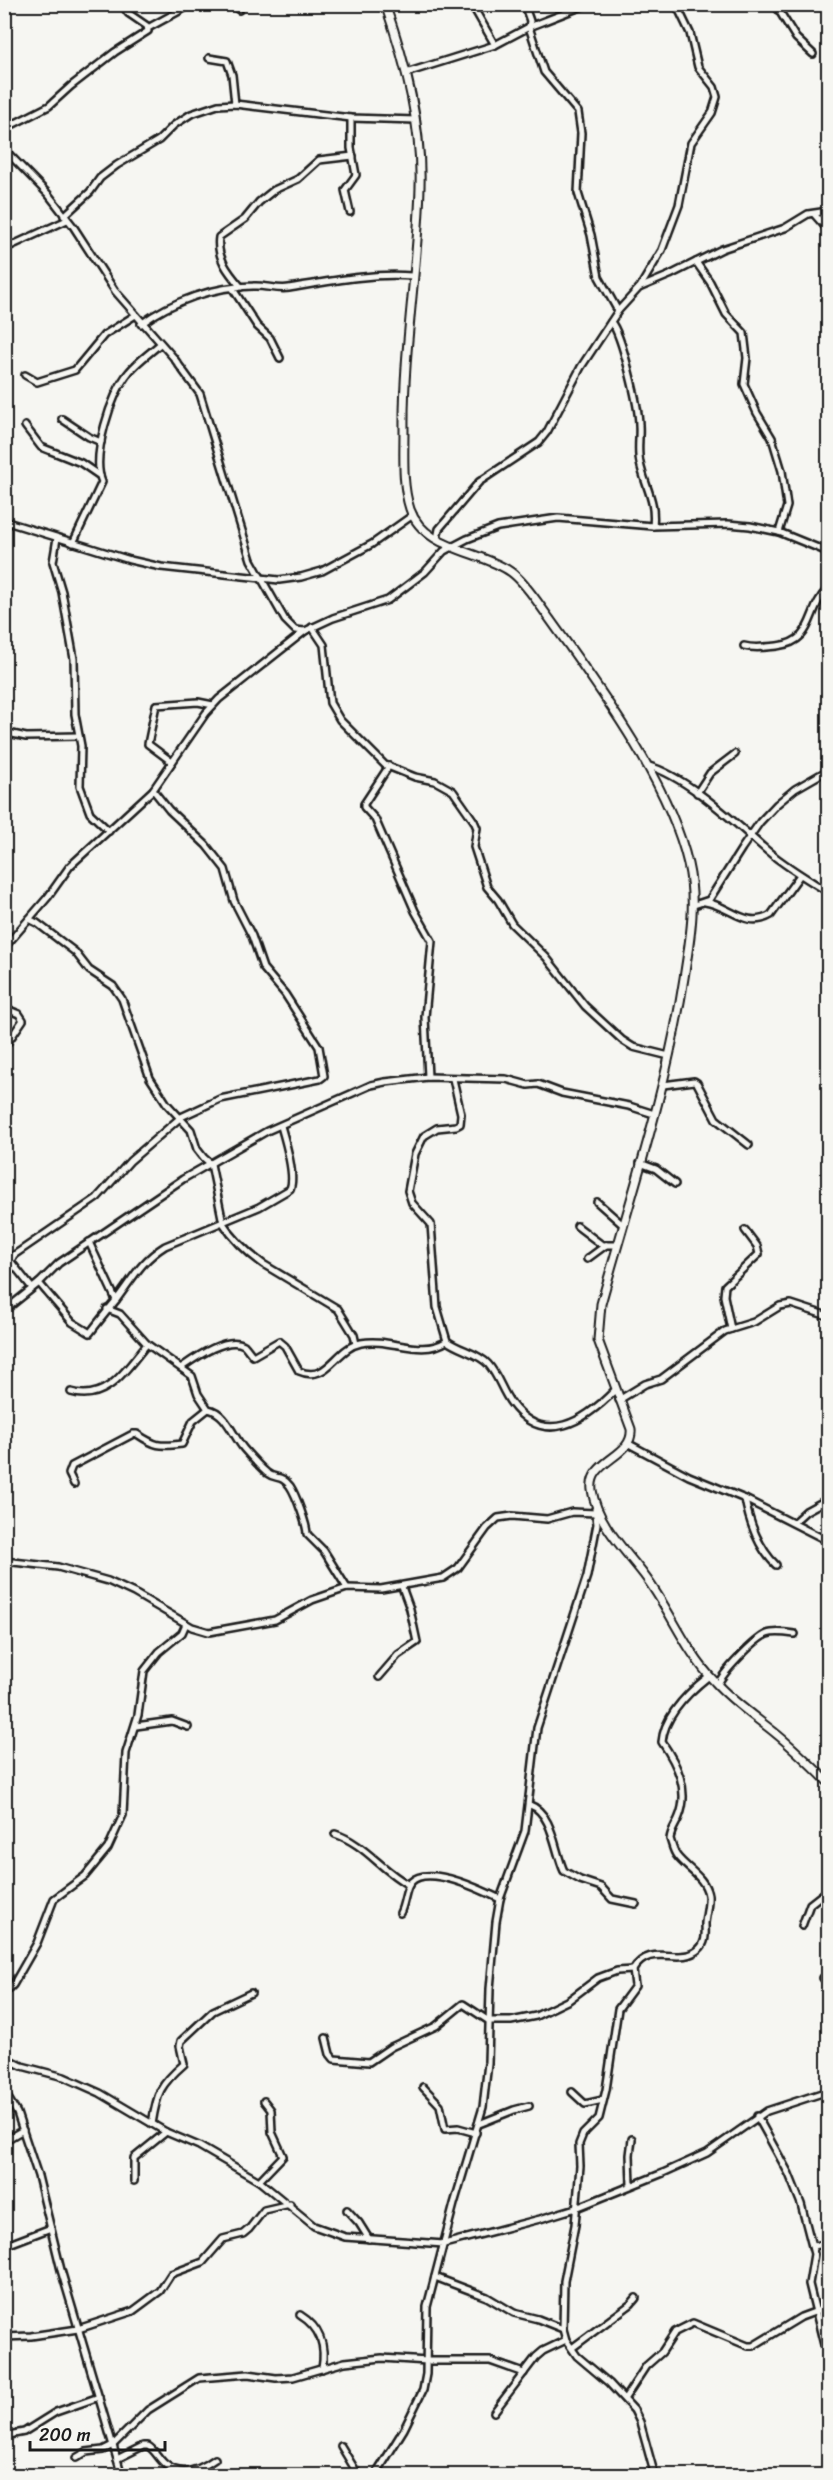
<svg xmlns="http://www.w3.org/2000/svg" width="833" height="2480" viewBox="0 0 833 2480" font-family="Sriracha,sans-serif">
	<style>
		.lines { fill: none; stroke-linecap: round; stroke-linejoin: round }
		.minor-casing { stroke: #1c1c1c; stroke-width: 10 }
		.major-casing { stroke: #1c1c1c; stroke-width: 11 }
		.minor { stroke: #f6f6f2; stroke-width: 5 }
		.major { stroke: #f6f6f2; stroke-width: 7 }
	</style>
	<rect width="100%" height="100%" fill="#f6f6f2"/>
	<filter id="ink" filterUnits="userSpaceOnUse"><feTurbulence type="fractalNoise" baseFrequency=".0167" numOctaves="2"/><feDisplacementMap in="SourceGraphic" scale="12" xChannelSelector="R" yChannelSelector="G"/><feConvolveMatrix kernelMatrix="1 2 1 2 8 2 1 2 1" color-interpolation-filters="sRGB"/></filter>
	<g filter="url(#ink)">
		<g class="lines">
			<g class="minor-casing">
				<g id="minor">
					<path d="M231 4 239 10"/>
					<path d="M524 4 530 21 529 27 544 72 578 112 581 133 578 193 591 235 599 277 618 311"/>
					<path d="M775 4 796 38 813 54"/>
					<path d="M472 5 495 45"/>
					<path d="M148 28 192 4"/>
					<path d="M209 58 227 61 232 75 235 104"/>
					<path d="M406 73 495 45 529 27 588 4"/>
					<path d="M4 129 49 106 71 86 115 52 148 31 147 26 128 13 122 4"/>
					<path d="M4 149 48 194 73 226 115 291 173 357 200 394 251 560 285 620 295 630 305 631"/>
					<path d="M350 212 345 190 356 175 351 148V118"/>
					<path d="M814 214 828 230"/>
					<path d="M64 216 90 192 100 178 117 165 159 140 174 125 191 114 218 105 235 104 351 118 416 120"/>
					<path d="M4 249 67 220"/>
					<path d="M696 262 710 282 726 314 744 333 747 358 744 384 757 413 772 438 782 471 787 506 779 532"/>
					<path d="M241 287C228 272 216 257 219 237L245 219 259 202 274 190 298 179 319 160 353 156"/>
					<path d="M640 287 662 250 679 205 691 143 712 113 717 97 714 87 698 67 690 33 676 4"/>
					<path d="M233 289 257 326 270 338 280 358"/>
					<path d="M611 322C622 334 639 408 639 425 640 438 637 450 640 463 645 487 656 500 653 526"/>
					<path d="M141 324C172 301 215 286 253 286 265 285 277 290 289 288 331 281 370 273 412 276"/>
					<path d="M25 375 37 382 75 370 104 335 134 316"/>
					<path d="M62 419 89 437 101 442"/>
					<path d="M25 426 41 447 81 463 100 476"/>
					<path d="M4 521 130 560 161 567 279 580 301 577 322 571 372 544 413 515"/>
					<path d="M57 538 53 562 62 592 74 659 75 714 81 746 80 786 90 813 109 831"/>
					<path d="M437 539 439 529 479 482 539 442 547 432 581 367 618 311 639 288 670 275 722 249 785 228 808 214 828 211"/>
					<path d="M73 543 102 482C91 457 111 393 129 372 138 361 150 353 160 344"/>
					<path d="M312 627 324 645 330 703 340 720 385 765 415 777 435 781 453 791 474 821 477 828 474 847 487 887 498 900 512 924 546 957 585 1006 622 1040 633 1047 669 1056"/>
					<path d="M744 646C755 649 766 647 777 646 816 642 806 609 828 589"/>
					<path d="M4 732 26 737 79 736"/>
					<path d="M172 762 148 744 156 705 198 702 213 705"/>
					<path d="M646 765C686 776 732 820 763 847 783 865 806 878 828 892"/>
					<path d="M389 766 364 804V807L375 819 415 911 432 941 425 1017 428 1077"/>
					<path d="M697 793 710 773 735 754"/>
					<path d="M705 902C729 905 746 930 771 915L800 875"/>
					<path d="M694 905 709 900 742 848 760 822 777 804 795 789 828 770"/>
					<path d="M29 919 37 923 75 952 89 970 113 986 122 999 150 1078 167 1104 191 1130 197 1149 204 1158 211 1164 223 1223C233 1239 248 1253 263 1264L338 1309 354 1335 356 1344"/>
					<path d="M4 948 48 897 70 866 153 790 206 713 219 699 305 631 333 618 388 600 425 572 444 551 467 539 498 527 558 518 653 526 728 524 750 526 779 532 828 552"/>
					<path d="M4 1008 19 1014 23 1020 6 1045"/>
					<path d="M453 1079 461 1114 460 1124 456 1126 437 1128 424 1136 415 1154 408 1191 412 1203 431 1224 437 1307 447 1341C459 1350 478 1353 488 1364 498 1375 502 1391 511 1403 544 1448 585 1421 615 1390"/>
					<path d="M663 1085 694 1081 697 1083 716 1119 749 1145"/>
					<path d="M640 1163 656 1169 675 1184"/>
					<path d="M597 1202 623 1225"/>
					<path d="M577 1226 602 1245H617"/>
					<path d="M89 1242 116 1300"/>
					<path d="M4 1253 32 1288"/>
					<path d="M587 1259 606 1245"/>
					<path d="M11 1261 14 1255 97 1198 130 1161 181 1117 220 1099 320 1079 324 1076 319 1047 285 994 263 968 252 936 234 901 225 869 206 845 169 810 153 790"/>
					<path d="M39 1283 72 1322 90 1333C99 1321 108 1310 117 1299 133 1278 141 1261 165 1246L259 1207 290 1189C296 1176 285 1140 281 1126"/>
					<path d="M107 1309 120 1314 147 1344 192 1376 198 1394 208 1409C226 1412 233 1436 244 1449 251 1457 259 1466 267 1473 276 1480 281 1474 290 1486 296 1495 307 1525 307 1534L324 1551 347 1588"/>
					<path d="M4 1311 39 1283 59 1263 183 1179 267 1131 371 1085 385 1082 428 1077 506 1079 528 1085 538 1084 562 1093 629 1106 654 1114"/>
					<path d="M731 1329 724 1296 725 1286 759 1254 757 1246 745 1230"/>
					<path d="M182 1367C195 1358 227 1335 244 1345 247 1348 250 1353 253 1356L279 1341 285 1346 299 1371C328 1384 335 1348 361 1343 390 1337 420 1358 447 1341"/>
					<path d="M71 1392C107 1403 127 1368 147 1344"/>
					<path d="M619 1400 645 1384 661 1379 725 1331 754 1322 780 1306 791 1304 828 1316"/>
					<path d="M629 1444 689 1476 745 1499 828 1541"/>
					<path d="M74 1484 69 1474 72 1466 133 1434H137C155 1446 159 1447 182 1444L193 1421 208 1409"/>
					<path d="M745 1499C749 1522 759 1549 776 1565"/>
					<path d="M794 1522 806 1511 828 1499"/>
					<path d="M4 1561 58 1567 108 1581 134 1593 192 1627 209 1632 275 1620 312 1600 347 1588 381 1589 443 1578 458 1568 487 1528 498 1518 512 1516 547 1519 572 1512 596 1513"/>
					<path d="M379 1677 398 1655 417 1642 410 1609 402 1587"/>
					<path d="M718 1685C721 1674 755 1639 767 1634 775 1631 787 1633 795 1634"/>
					<path d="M136 1726 172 1721 188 1727"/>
					<path d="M530 1805C553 1813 555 1853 564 1871L580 1880 601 1887 612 1899 636 1904"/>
					<path d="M335 1834C364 1843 382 1871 409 1885"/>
					<path d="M400 1913C405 1904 405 1888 411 1882 428 1864 482 1890 500 1899"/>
					<path d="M802 1926 810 1904 828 1890"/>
					<path d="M823 1978 828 1983"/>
					<path d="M4 1994 13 1985 37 1943 54 1899 85 1876 108 1848 123 1815 126 1753 138 1715 144 1671 159 1652 182 1633 186 1624"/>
					<path d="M326 2038 330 2054 334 2059 369 2062 391 2047 436 2026 463 2004 489 2021H511L536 2016 569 2000 598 1978 617 1971 633 1970"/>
					<path d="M4 2057 22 2066 64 2077 100 2093 166 2132 199 2146 259 2181 314 2226 345 2237 444 2244 540 2219 576 2208 663 2173 707 2153 767 2111 828 2091"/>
					<path d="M423 2087 440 2105 445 2129 458 2128 476 2133"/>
					<path d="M4 2091 17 2113 38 2176 61 2270 122 2476"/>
					<path d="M572 2092 585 2104 603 2100"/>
					<path d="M757 2116 789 2174 801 2204 814 2254 809 2284 828 2361"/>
					<path d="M152 2124C157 2092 160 2085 184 2064L180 2046 181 2041 213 2011 251 1993"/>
					<path d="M479 2124 514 2110 529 2106"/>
					<path d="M4 2141 23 2130"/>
					<path d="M134 2181V2158L166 2132"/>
					<path d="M259 2181 283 2156 272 2132 271 2110 264 2101"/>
					<path d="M631 2185 630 2155 632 2139"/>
					<path d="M347 2210 359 2223 369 2239"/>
					<path d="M4 2246 51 2228"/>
					<path d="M812 2246 828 2244"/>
					<path d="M435 2277 487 2297 514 2313 538 2319 563 2329"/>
					<path d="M300 2315C321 2328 326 2346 322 2369"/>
					<path d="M4 2337 31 2336 78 2329 133 2311 160 2291 171 2274 203 2262 223 2239 243 2234 249 2229 264 2210 290 2204"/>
					<path d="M572 2348 631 2304 636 2298"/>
					<path d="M625 2398 646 2366 662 2352 675 2332 693 2323 748 2346H753L801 2317 828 2307"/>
					<path d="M494 2412 536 2357 543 2351 566 2340"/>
					<path d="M4 2436 24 2432 56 2412 99 2397"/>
					<path d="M341 2446 359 2476"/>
					<path d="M76 2458 86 2452 103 2450 113 2445 148 2410 199 2378 248 2374 276 2378 293 2377 345 2362 382 2358 427 2361H490L524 2373"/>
					<path d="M117 2459 143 2446H148C155 2450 158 2458 165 2464 181 2478 200 2470 215 2459"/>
					<path d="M375 2476 404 2429 423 2390 426 2374 427 2307 454 2204 483 2107 488 2063 490 1989 496 1922 500 1899 525 1831 537 1728 587 1576 597 1524 595 1509"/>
					<path d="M655 2476 640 2422 634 2410 609 2383 577 2356 566 2340 563 2329 564 2281 575 2225 580 2166 579 2144 583 2134 599 2118 606 2090 618 2009 635 1986 633 1970C651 1941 679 1967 699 1949 707 1942 705 1932 705 1923 706 1914 709 1904 708 1895 705 1877 687 1869 677 1856 673 1851 672 1844 670 1839 671 1830 676 1825 679 1817 690 1790 677 1764 662 1742 664 1716 690 1691 709 1676"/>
				</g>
			</g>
			<g class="major-casing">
				<path id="major" d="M385 4C406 63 422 125 420 187 418 268 403 349 404 430 404 455 402 485 410 509 424 550 480 550 511 572 522 580 531 593 539 604 591 677 668 777 688 864 697 903 690 939 684 978 667 1089 631 1196 601 1304L598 1340 631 1429C634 1457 588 1460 592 1490 597 1523 625 1550 644 1575 670 1609 685 1651 715 1682 733 1702 754 1716 774 1732 794 1748 811 1765 828 1782"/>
			</g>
			<use href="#minor" class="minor"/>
			<use href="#major" class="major"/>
		</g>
	</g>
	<rect width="833" height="2480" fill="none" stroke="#f6f6f2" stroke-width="24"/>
	<rect x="12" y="12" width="809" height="2456" fill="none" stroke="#1c1c1c" stroke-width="2" filter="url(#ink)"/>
	<path d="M30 2441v9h135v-9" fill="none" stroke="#1c1c1c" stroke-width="3"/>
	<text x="39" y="2441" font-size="18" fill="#1c1c1c" stroke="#f6f6f2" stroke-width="4.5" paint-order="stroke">200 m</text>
</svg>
